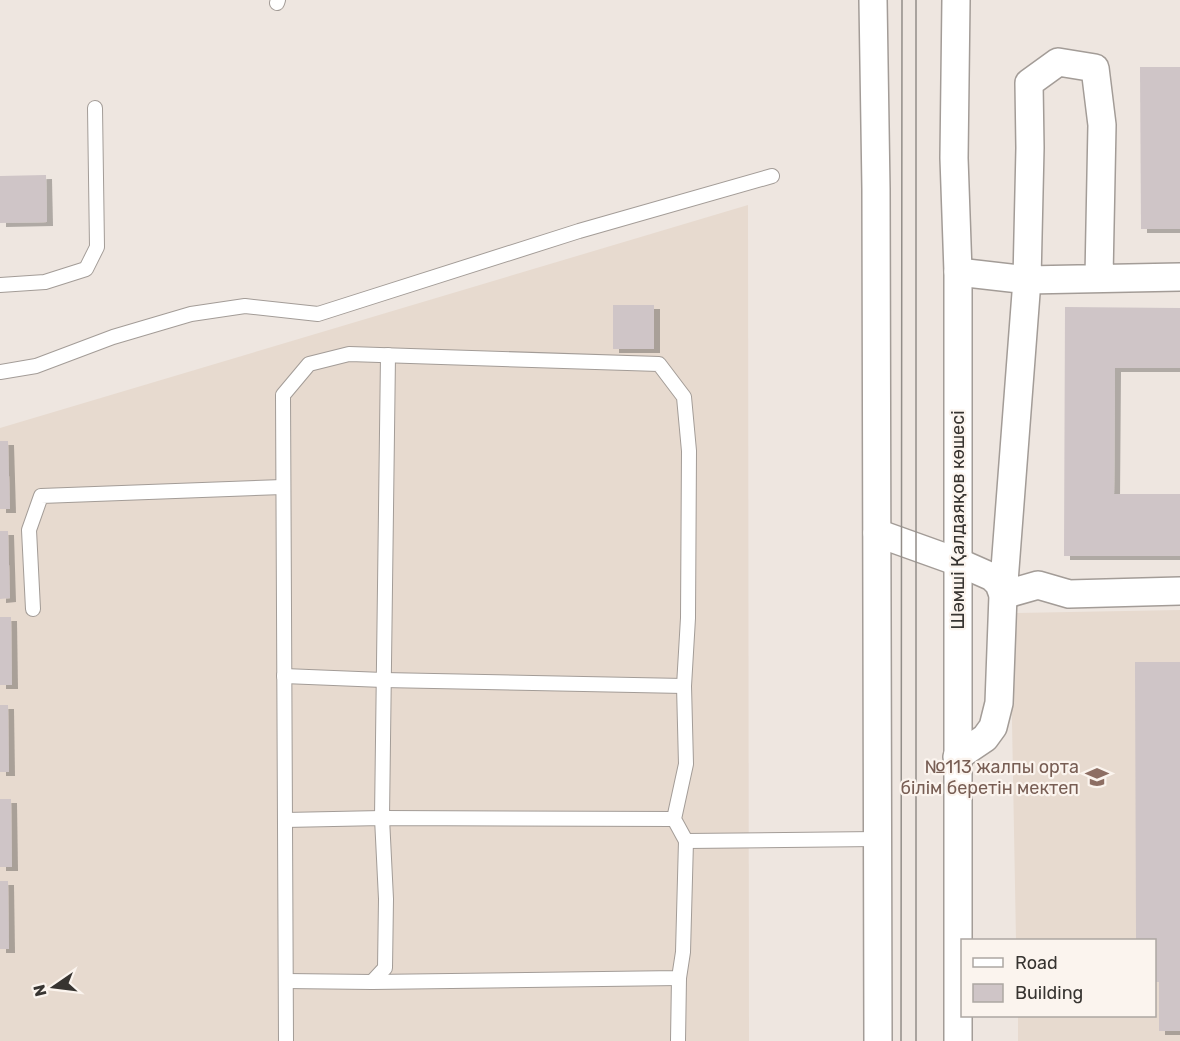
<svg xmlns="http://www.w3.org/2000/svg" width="1180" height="1041" viewBox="0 0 1180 1041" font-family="Rubik,sans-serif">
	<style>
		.built { fill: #e7dacf }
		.building { fill: #cfc5c7; filter: url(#shadow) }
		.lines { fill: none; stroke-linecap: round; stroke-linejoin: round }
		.service-casing { stroke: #a39c97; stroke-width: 16 }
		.minor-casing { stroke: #a39c97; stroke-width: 30 }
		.service { stroke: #fff; stroke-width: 14 }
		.minor { stroke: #fff; stroke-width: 27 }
		.tram { stroke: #928d88; stroke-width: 1.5 }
		.labels { text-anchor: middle; stroke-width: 4.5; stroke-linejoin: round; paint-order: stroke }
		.street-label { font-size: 18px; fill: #373431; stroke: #fbf4ee }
		.education-label { font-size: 18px; fill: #785e54; stroke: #fbf4ee; text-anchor: end }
	</style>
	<defs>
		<filter id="shadow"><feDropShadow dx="6" dy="4" stdDeviation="0" flood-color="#0004"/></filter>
	</defs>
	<rect width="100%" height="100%" fill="#eee6e0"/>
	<g class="built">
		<path d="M748 205 749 1041H0V428Z"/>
		<path d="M1180 610V1041H1018V1016H1154V940H1016L1010 613Z"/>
	</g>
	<g class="building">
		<path d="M1140 67H1180V229H1141Z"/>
		<path d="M46 175 47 222 0 223V176Z"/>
		<rect x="613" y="305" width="41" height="44"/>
		<path d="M1065 307 1180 308V368H1115L1114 494H1180V556H1064Z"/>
		<path d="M0 441H8L10 509H0Z"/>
		<path d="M0 531H8L10 598 0 599Z"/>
		<path d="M0 617H11L12 685H0Z"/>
		<path d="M1135 662H1180V1031H1159V982H1154V940H1136Z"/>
		<path d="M0 705H8L9 772H0Z"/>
		<path d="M0 799H11L12 867H0Z"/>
		<path d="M0 881H8L9 949H0Z"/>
	</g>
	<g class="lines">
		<g class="service-casing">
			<g id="service">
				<path d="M277 3 278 0"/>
				<path d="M0 285 45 282 86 269 97 247 95 108"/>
				<path d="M0 372 36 366 113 337 191 314 245 306 318 314 579 231 772 176"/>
				<path d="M33 609 29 530 41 496 283 487"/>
				<path d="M284 676 383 680 684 686"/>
				<path d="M285 820 382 818 674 819"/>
				<path d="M286 981 372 982 385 968 386 899 382 818 388 355"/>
				<path d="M372 982 679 978 683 952 686 841"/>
				<path d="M286 1041 283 395 309 364 349 354 659 364 684 397 689 451 688 618 684 686 686 764 674 819 686 841 877 839"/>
				<path d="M678 1041 679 978"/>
			</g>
		</g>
		<g class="minor-casing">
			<g id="minor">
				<path d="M873 0 876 189 878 1041"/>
				<path d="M956 0 954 158 958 272V1041"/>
				<path d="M958 272 1027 280 1003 595 1038 585 1069 594 1180 591"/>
				<path d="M1099 277 1102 125 1095 68 1058 62 1029 83 1030 148 1027 280 1180 277"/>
				<path d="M877 533 958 562 992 577 999 584 1003 595 999 703 993 727 985 738 957 757"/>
			</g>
		</g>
		<use href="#service" class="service"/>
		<use href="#minor" class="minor"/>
		<g class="tram">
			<path d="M901 1041 902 0"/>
			<path d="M916 1041V0"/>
		</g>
	</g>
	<defs>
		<g id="school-bare" transform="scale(1.8)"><path d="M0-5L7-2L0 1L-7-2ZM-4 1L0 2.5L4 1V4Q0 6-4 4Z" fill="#8d6e63" stroke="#fbf4ee" stroke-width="2.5" paint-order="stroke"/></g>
	</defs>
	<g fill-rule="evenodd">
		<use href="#school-bare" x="1097" y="777"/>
	</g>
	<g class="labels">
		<g class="street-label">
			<text transform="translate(958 520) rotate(-90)" y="6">Шәмші Қалдаяқов көшесі</text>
		</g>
		<g class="education-label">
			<text x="1079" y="773">№113 жалпы орта<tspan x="1079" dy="21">білім беретін мектеп</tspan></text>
		</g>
	</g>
	<rect x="961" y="939" width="195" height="78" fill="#fbf4ee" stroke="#ada7a2" stroke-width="1.5"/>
	<rect x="973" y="958" width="30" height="9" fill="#ffffff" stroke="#ada7a2" stroke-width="1.5"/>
	<text x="1015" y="969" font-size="18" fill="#373431">Road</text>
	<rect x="973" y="984" width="30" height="18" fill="#cfc5c7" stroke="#ada7a2" stroke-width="1.5"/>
	<text x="1015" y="999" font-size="18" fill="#373431">Building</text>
	<g transform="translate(54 987) rotate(256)" stroke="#fbf4ee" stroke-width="4.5" paint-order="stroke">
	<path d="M0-4.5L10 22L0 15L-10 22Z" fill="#373431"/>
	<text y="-9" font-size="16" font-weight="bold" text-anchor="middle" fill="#373431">N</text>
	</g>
</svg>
